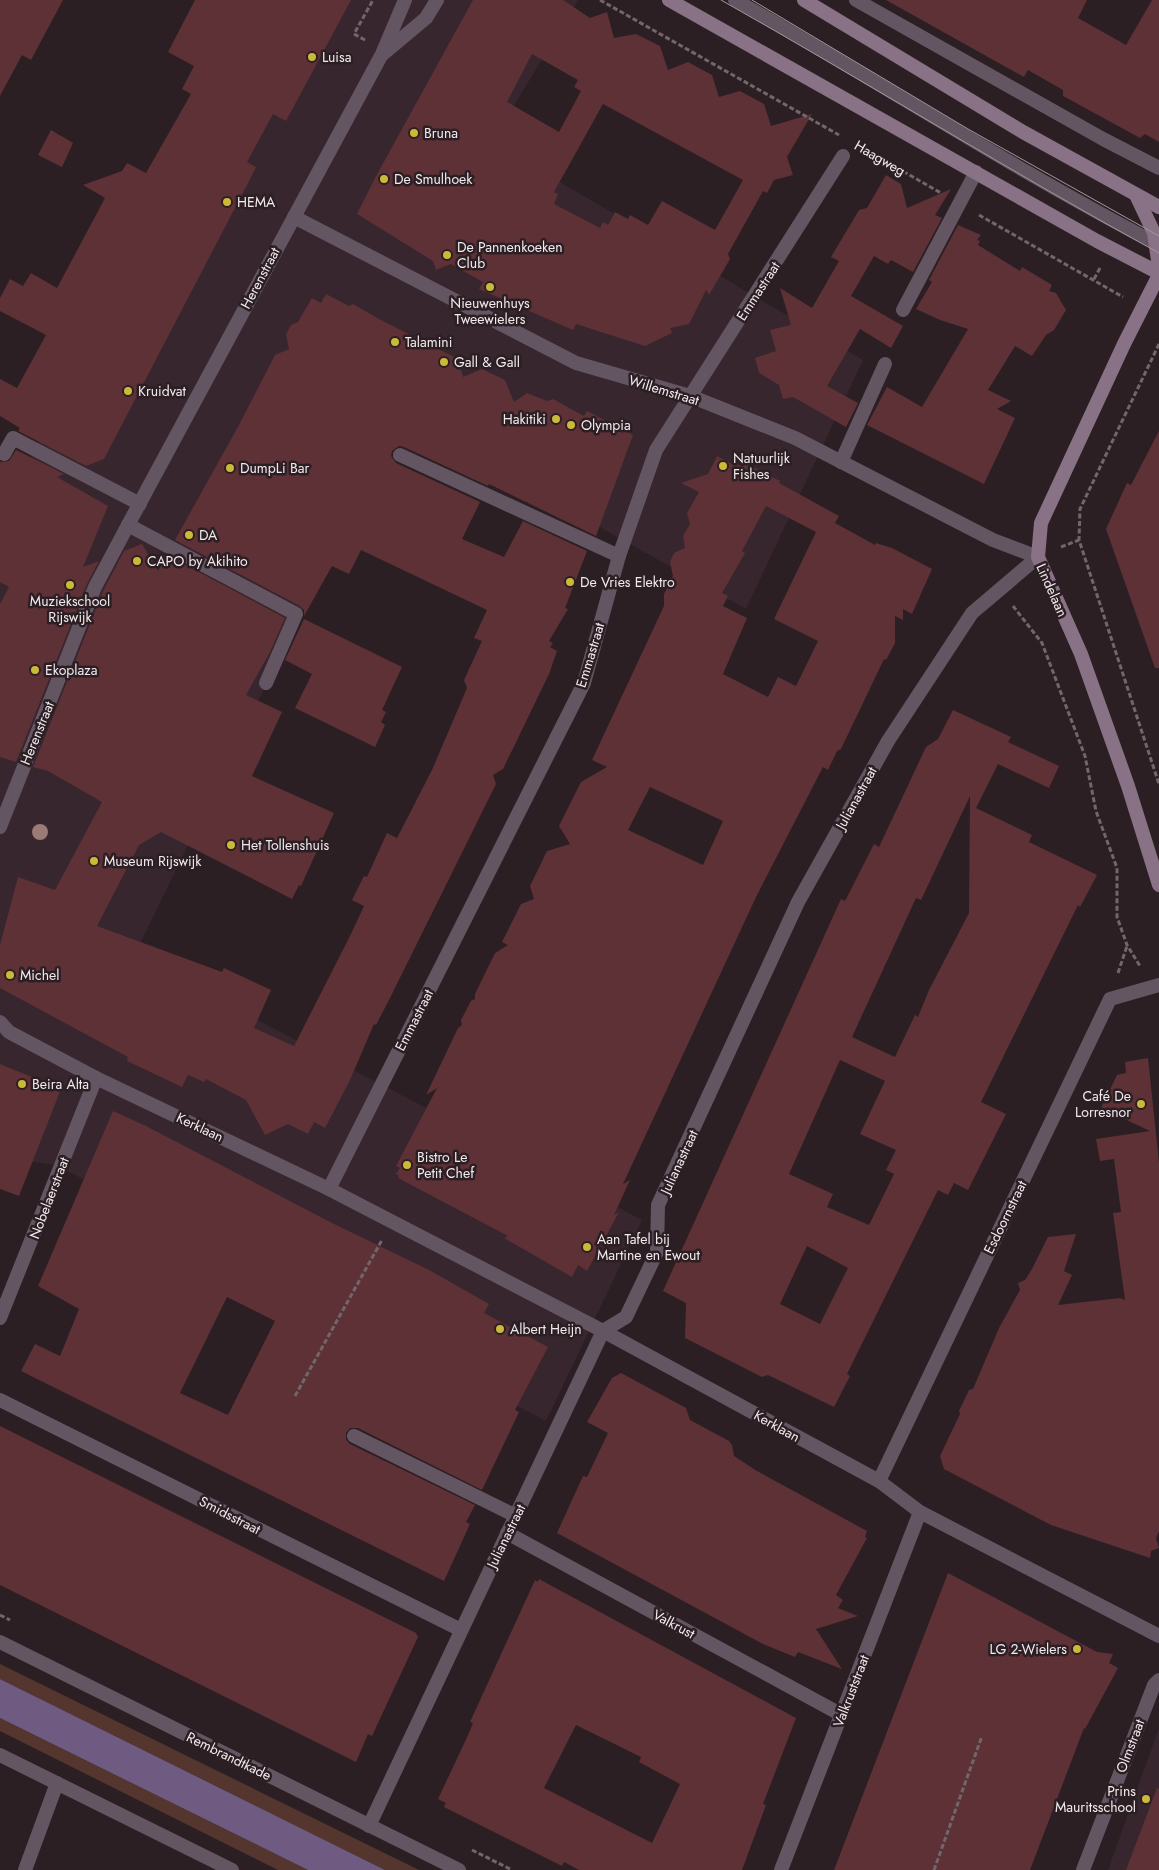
<svg xmlns="http://www.w3.org/2000/svg" width="1159" height="1870" viewBox="0 0 1159 1870" font-family="Jost,sans-serif">
	<style>
		.built { fill: #38262e }
		.green { fill: #55362e }
		.water { fill: #6f5b81 }
		.building { fill: #5d3136; fill-rule: evenodd }
		.lines { fill: none; stroke-linecap: round; stroke-linejoin: round }
		.path { stroke: #71676b; stroke-width: 3; stroke-dasharray: 5 2.5; stroke-linecap: butt }
		.service { stroke: #645562; stroke-width: 14 }
		.pedestrian { stroke: #645562; stroke-width: 14 }
		.minor { stroke: #645562; stroke-width: 14 }
		.tertiary { stroke: #645562; stroke-width: 14 }
		.secondary { stroke: #897186; stroke-width: 14 }
		.tram { stroke: #a2989c; stroke-width: 1 }
		.tree { fill: #9b7b76 }
		.poi-dot { fill: #cdb938; stroke: #2b1f24; stroke-width: 2 }
		.labels { text-anchor: middle; stroke-width: 5; stroke-linejoin: round; paint-order: stroke }
		.poi-label { font-size: 14px; fill: #f2eaed; stroke: #2b1f24; text-anchor: start }
		.street-label { font-size: 14px; fill: #f2eaed; stroke: #2b1f24 }
	</style>
	<rect width="100%" height="100%" fill="#2b1f24"/>
	<g class="built">
		<path d="M264 0H578L492 142 863 360 746 609 398 414 134 956 642 1220 546 1421 56 1165 0 1158V527L114 271Z"/>
		<path d="M1159 1728V1870H1108Z"/>
	</g>
	<g class="green">
		<path d="M0 1664 419 1870H385L0 1679Z"/>
		<path d="M0 1718 308 1870H278L0 1731Z"/>
	</g>
	<path class="water" d="M0 1679 385 1870H308L0 1718Z"/>
	<g class="building">
		<path d="M0 0H63L31 60 22 55 0 96Z"/>
		<path d="M195 0H351L286 121 273 114 247 162 256 167 247 185 104 459 86 466 18 431 20 428 0 416V379L17 388 46 335 0 311V298L10 279 23 286 31 273 57 288 105 198 83 185 122 171 127 163 146 173 191 94 182 89 194 66 168 52Z"/>
		<path d="M473 0H563L590 18 607 12 614 38 636 34 660 46 668 70 688 62 712 75 719 97 740 91 764 104 771 126 812 114 787 157 793 175 774 180 767 193 763 191 728 254 730 259 709 295 706 290 689 324 670 328 672 333 645 346 576 324 573 330 479 289 483 282 451 264 436 270 433 261 357 214 375 178ZM532 54 578 80 574 87 581 91 559 132 507 102ZM603 104 743 180 715 230 662 201 648 225 630 215 628 219 615 212 608 225 603 222 600 228 554 204 558 194 554 192Z"/>
		<path d="M886 0H1087L1078 18 1126 45 1152 0H1159V142L1145 134 1140 138 1063 96V90L1028 70 1024 77Z"/>
		<path d="M51 130 73 143 62 167 38 155Z"/>
		<path d="M886 175 901 184 907 208 951 189 935 215 942 218 913 272 891 260 888 264 874 256 851 296 903 326 891 348 860 329 827 386 858 403 846 427 793 397 783 399 779 385 759 373 755 358 776 351 770 330 791 325 780 288 812 308 839 261 831 257 859 210 867 208Z"/>
		<path d="M958 225 981 235 977 240 980 241 978 245 1020 271 1022 267 1052 285 1049 291 1056 293 1066 310 1054 330 1046 335 1032 356 1015 346 988 390 1011 401 997 409 1015 418 984 484 867 425 887 387 922 407 968 329 940 320 916 309 932 282 929 280Z"/>
		<path d="M326 294 349 306 353 304 379 319 458 359 463 377 482 369 505 380 514 402 527 393 547 401 553 399 584 416 587 411 633 435 596 536 489 484 488 486 404 447 399 446 392 451 391 456 396 463 480 502 462 539 504 557 523 521 587 551 565 608 568 609 549 641 553 643 550 647 557 651 549 674 503 769 493 775 496 784 390 998 376 1025 374 1024 350 1080 325 1128 314 1122 308 1134 288 1124 265 1135 246 1100 206 1079 204 1082 188 1075 182 1087 127 1061 128 1057 0 988V945L18 877 55 890 102 802 48 771 33 767 103 591 124 551 142 544 158 571 167 555 285 618 270 652 246 695 282 712 252 776 334 813 301 886 299 885 292 899 161 832 139 845 97 926 222 972 224 968 271 990 254 1028 294 1046 351 934 364 906 352 900 364 876 367 877 387 833 397 838 432 770 467 688 464 680 482 641 474 638 487 610 361 550 349 574 332 566 304 616V610L300 606 175 540 239 425 275 355 289 349 286 334 291 325 298 322 312 298 321 303Z"/>
		<path d="M1159 431V668H1155L1106 529 1127 483 1131 485Z"/>
		<path d="M16 450 64 474 57 477 108 506 83 567 99 561 87 584 16 762 0 757V604L9 587 0 582V462L9 461Z"/>
		<path d="M717 456 736 466 737 464 741 466 743 462 780 481 779 483 839 516 835 523 875 545 876 543 892 548 932 569 912 614 903 609V620L895 616V643L886 660 884 659 841 749 837 751 828 770 823 767 756 897 623 1184 630 1180 614 1215 619 1212 587 1271 578 1265 572 1277 504 1238 508 1236 398 1178 399 1176 396 1174 400 1168 396 1166 437 1088 426 1095 458 1028 462 1025 461 1020 471 1001 475 999V994L495 953 508 945 502 942 521 904 534 899 530 886 547 851 570 844 559 826 581 782 607 767 592 760 664 606V594L673 576 670 562 674 553 685 548 683 536 690 524 687 513 699 492 681 483 708 474ZM766 506 816 532 774 619 818 641 796 686 778 677 768 697 723 674 747 618 723 606 728 596 722 593 745 553 742 551ZM650 787 723 821 703 865 628 830Z"/>
		<path d="M304 619 402 667 382 710 386 712 381 722 385 725 375 747 295 708 312 674 285 660Z"/>
		<path d="M953 710 1011 737 1008 742 1059 766 1049 788 998 764 976 808 1032 835 1029 842 1097 875 1080 907 1078 905 981 1102 1006 1114 968 1190 954 1183 948 1195 938 1190 847 1374 850 1376 834 1407 768 1375 762 1377 685 1338 686 1303 663 1291 841 899 845 901 874 844 879 847 926 747 938 739ZM970 796 969 913 929 990 918 1017 915 1015 895 1057 852 1037 916 898 921 900ZM840 1060 885 1081 860 1134 896 1150 886 1170 894 1174 869 1225 827 1207 833 1194 789 1174ZM807 1246 848 1268 820 1324 780 1304Z"/>
		<path d="M1148 1058 1159 1162V1531L1156 1538 1159 1548 1151 1551 1150 1558 1051 1525 944 1469 940 1456 960 1414 959 1411 969 1390 973 1389 999 1328 1020 1290 1018 1283 1025 1280 1032 1269 1048 1237 1076 1234 1064 1271 1072 1275 1058 1305 1120 1298 1125 1300 1113 1213 1121 1212 1114 1159 1100 1161 1096 1139 1150 1131 1101 1108 1117 1075 1126 1073 1125 1062Z"/>
		<path d="M0 1064 61 1089 19 1196 0 1189Z"/>
		<path d="M113 1111 146 1126 332 1223 429 1270 489 1304 484 1313 548 1347 515 1410 519 1412 482 1490 358 1428H350L346 1433V1440L350 1444 475 1505 466 1522 470 1524 444 1581 21 1371 35 1344 60 1356 79 1309 38 1286ZM227 1297 275 1321 228 1415 180 1393Z"/>
		<path d="M621 1373 686 1408 690 1420 729 1441 732 1445 734 1456 757 1471 867 1531 865 1537 867 1538 836 1595 843 1600 838 1608 858 1616 816 1629 842 1669 798 1652 795 1657 763 1644 557 1533 583 1476 587 1477 608 1433 587 1422 612 1378Z"/>
		<path d="M0 1426 416 1633 418 1637 372 1736 368 1734 356 1762 0 1585Z"/>
		<path d="M948 1573 1097 1652 1113 1654 1109 1663 1118 1668 1085 1729 1084 1728 1030 1870H834Z"/>
		<path d="M539 1579 796 1718 763 1804 766 1805 742 1870H579L564 1862 562 1866 444 1807 446 1803 438 1799 469 1733 473 1723 470 1722 497 1663 535 1580 538 1582ZM576 1725 641 1757 639 1762 680 1784 652 1843 544 1788Z"/>
		<path d="M1157 1788 1159 1789V1870H1126Z"/>
	</g>
	<g class="lines">
		<g class="path">
			<path d="M600 0 839 135"/>
			<path d="M365 40 354 34 373 0"/>
			<path d="M864 149 941 193"/>
			<path d="M979 215 1123 297"/>
			<path d="M1094 279 1100 268"/>
			<path d="M1159 344 1080 509 1079 540 1159 784"/>
			<path d="M1061 547 1079 540"/>
			<path d="M1013 606 1042 643 1085 756 1096 811 1117 868V917L1127 945 1140 966"/>
			<path d="M1118 973 1127 946"/>
			<path d="M295 1396 382 1240"/>
			<path d="M0 1615 10 1620"/>
			<path d="M472 1850 512 1870"/>
			<path d="M934 1870 982 1736"/>
		</g>
		<g class="service">
			<path d="M735 0C877 80 1014 170 1159 245"/>
			<path d="M903 310 976 172"/>
			<path d="M400 455 619 556"/>
			<path d="M841 462 885 364"/>
			<path d="M128 525 296 614 266 683"/>
			<path d="M354 1436 516 1516"/>
		</g>
		<g class="pedestrian">
			<path d="M4 454 13 438 140 504"/>
			<path d="M0 827 95 587 128 525"/>
			<path d="M0 1022 9 1032 96 1078"/>
		</g>
		<g class="minor">
			<path d="M856 0 1103 139 1159 168"/>
			<path d="M383 54 426 18 437 0"/>
			<path d="M294 217 576 363 690 396 795 438 993 540 1038 557 972 613 888 741 798 902 658 1205 657 1252 626 1317 603 1331 369 1826"/>
			<path d="M128 525 382 54 405 0"/>
			<path d="M329 1189 584 683 619 556 656 450 843 156"/>
			<path d="M0 1318 96 1078 329 1189 603 1331 879 1481 920 1512 1159 1636"/>
			<path d="M0 1400 461 1630"/>
			<path d="M879 1481 1110 999 1159 985"/>
			<path d="M507 1533 842 1715"/>
			<path d="M25 1870 57 1783"/>
			<path d="M781 1870 920 1512"/>
			<path d="M1083 1870 1154 1685 1159 1680"/>
		</g>
		<g class="tertiary">
			<path d="M0 1642 459 1870"/>
			<path d="M0 1755 232 1870"/>
		</g>
		<g class="secondary">
			<path d="M669 0 1097 241 1159 273"/>
			<path d="M804 0 1023 132 1159 207"/>
			<path d="M1137 197 1154 233 1159 267"/>
			<path d="M1159 275 1124 344 1041 523 1038 557 1081 654 1128 786 1159 885"/>
		</g>
		<g class="tram">
			<path d="M721 0C868 83 1011 172 1159 253"/>
			<path d="M752 0 968 129 1159 236"/>
		</g>
	</g>
	<circle class="tree" cx="40" cy="832" r="8"/>
	<g class="poi-dot">
		<circle cx="312" cy="57" r="5"/>
		<circle cx="414" cy="133" r="5"/>
		<circle cx="384" cy="179" r="5"/>
		<circle cx="227" cy="202" r="5"/>
		<circle cx="447" cy="255" r="5"/>
		<circle cx="490" cy="287" r="5"/>
		<circle cx="395" cy="342" r="5"/>
		<circle cx="444" cy="362" r="5"/>
		<circle cx="128" cy="391" r="5"/>
		<circle cx="556" cy="419" r="5"/>
		<circle cx="571" cy="425" r="5"/>
		<circle cx="723" cy="466" r="5"/>
		<circle cx="230" cy="468" r="5"/>
		<circle cx="189" cy="535" r="5"/>
		<circle cx="137" cy="561" r="5"/>
		<circle cx="570" cy="582" r="5"/>
		<circle cx="70" cy="585" r="5"/>
		<circle cx="35" cy="670" r="5"/>
		<circle cx="231" cy="845" r="5"/>
		<circle cx="94" cy="861" r="5"/>
		<circle cx="10" cy="975" r="5"/>
		<circle cx="22" cy="1084" r="5"/>
		<circle cx="1141" cy="1104" r="5"/>
		<circle cx="407" cy="1165" r="5"/>
		<circle cx="587" cy="1247" r="5"/>
		<circle cx="500" cy="1329" r="5"/>
		<circle cx="1077" cy="1649" r="5"/>
		<circle cx="1146" cy="1799" r="5"/>
	</g>
	<g class="labels">
		<g class="poi-label">
			<text x="322" y="62">Luisa</text>
			<text x="424" y="138">Bruna</text>
			<text x="394" y="184">De Smulhoek</text>
			<text x="237" y="207">HEMA</text>
			<text x="457" y="252">De Pannenkoeken<tspan x="457" dy="16">Club</tspan></text>
			<text x="490" y="308" text-anchor="middle">Nieuwenhuys<tspan x="490" dy="16">Tweewielers</tspan></text>
			<text x="405" y="347">Talamini</text>
			<text x="454" y="367">Gall &amp; Gall</text>
			<text x="138" y="396">Kruidvat</text>
			<text x="546" y="424" text-anchor="end">Hakitiki</text>
			<text x="581" y="430">Olympia</text>
			<text x="733" y="463">Natuurlijk<tspan x="733" dy="16">Fishes</tspan></text>
			<text x="240" y="473">DumpLi Bar</text>
			<text x="199" y="540">DA</text>
			<text x="147" y="566">CAPO by Akihito</text>
			<text x="580" y="587">De Vries Elektro</text>
			<text x="70" y="606" text-anchor="middle">Muziekschool<tspan x="70" dy="16">Rijswijk</tspan></text>
			<text x="45" y="675">Ekoplaza</text>
			<text x="241" y="850">Het Tollenshuis</text>
			<text x="104" y="866">Museum Rijswijk</text>
			<text x="20" y="980">Michel</text>
			<text x="32" y="1089">Beira Alta</text>
			<text x="1131" y="1101" text-anchor="end">Café De<tspan x="1131" dy="16">Lorresnor</tspan></text>
			<text x="417" y="1162">Bistro Le<tspan x="417" dy="16">Petit Chef</tspan></text>
			<text x="597" y="1244">Aan Tafel bij<tspan x="597" dy="16">Martine en Ewout</tspan></text>
			<text x="510" y="1334">Albert Heijn</text>
			<text x="1067" y="1654" text-anchor="end">LG 2-Wielers</text>
			<text x="1136" y="1796" text-anchor="end">Prins<tspan x="1136" dy="16">Mauritsschool</tspan></text>
		</g>
		<g class="street-label">
			<text transform="translate(880 158) rotate(30)" y="5">Haagweg</text>
			<text transform="translate(260 278) rotate(-62)" y="5">Herenstraat</text>
			<text transform="translate(758 291) rotate(-57)" y="5">Emmastraat</text>
			<text transform="translate(664 390) rotate(17)" y="5">Willemstraat</text>
			<text transform="translate(1052 590) rotate(66)" y="5">Lindelaan</text>
			<text transform="translate(590 655) rotate(-73)" y="5">Emmastraat</text>
			<text transform="translate(37 733) rotate(-68)" y="5">Herenstraat</text>
			<text transform="translate(856 798) rotate(-61)" y="5">Julianastraat</text>
			<text transform="translate(414 1020) rotate(-63)" y="5">Emmastraat</text>
			<text transform="translate(200 1127) rotate(25)" y="5">Kerklaan</text>
			<text transform="translate(679 1162) rotate(-65)" y="5">Julianastraat</text>
			<text transform="translate(49 1198) rotate(-69)" y="5">Nobelaerstraat</text>
			<text transform="translate(1005 1217) rotate(-64)" y="5">Esdoornstraat</text>
			<text transform="translate(777 1426) rotate(29)" y="5">Kerklaan</text>
			<text transform="translate(230 1515) rotate(27)" y="5">Smidsstraat</text>
			<text transform="translate(506 1536) rotate(-64)" y="5">Julianastraat</text>
			<text transform="translate(674 1624) rotate(28)" y="5">Valkrust</text>
			<text transform="translate(851 1691) rotate(-69)" y="5">Valkruststraat</text>
			<text transform="translate(1130 1746) rotate(-69)" y="5">Olmstraat</text>
			<text transform="translate(229 1756) rotate(26)" y="5">Rembrandtkade</text>
		</g>
	</g>
</svg>
